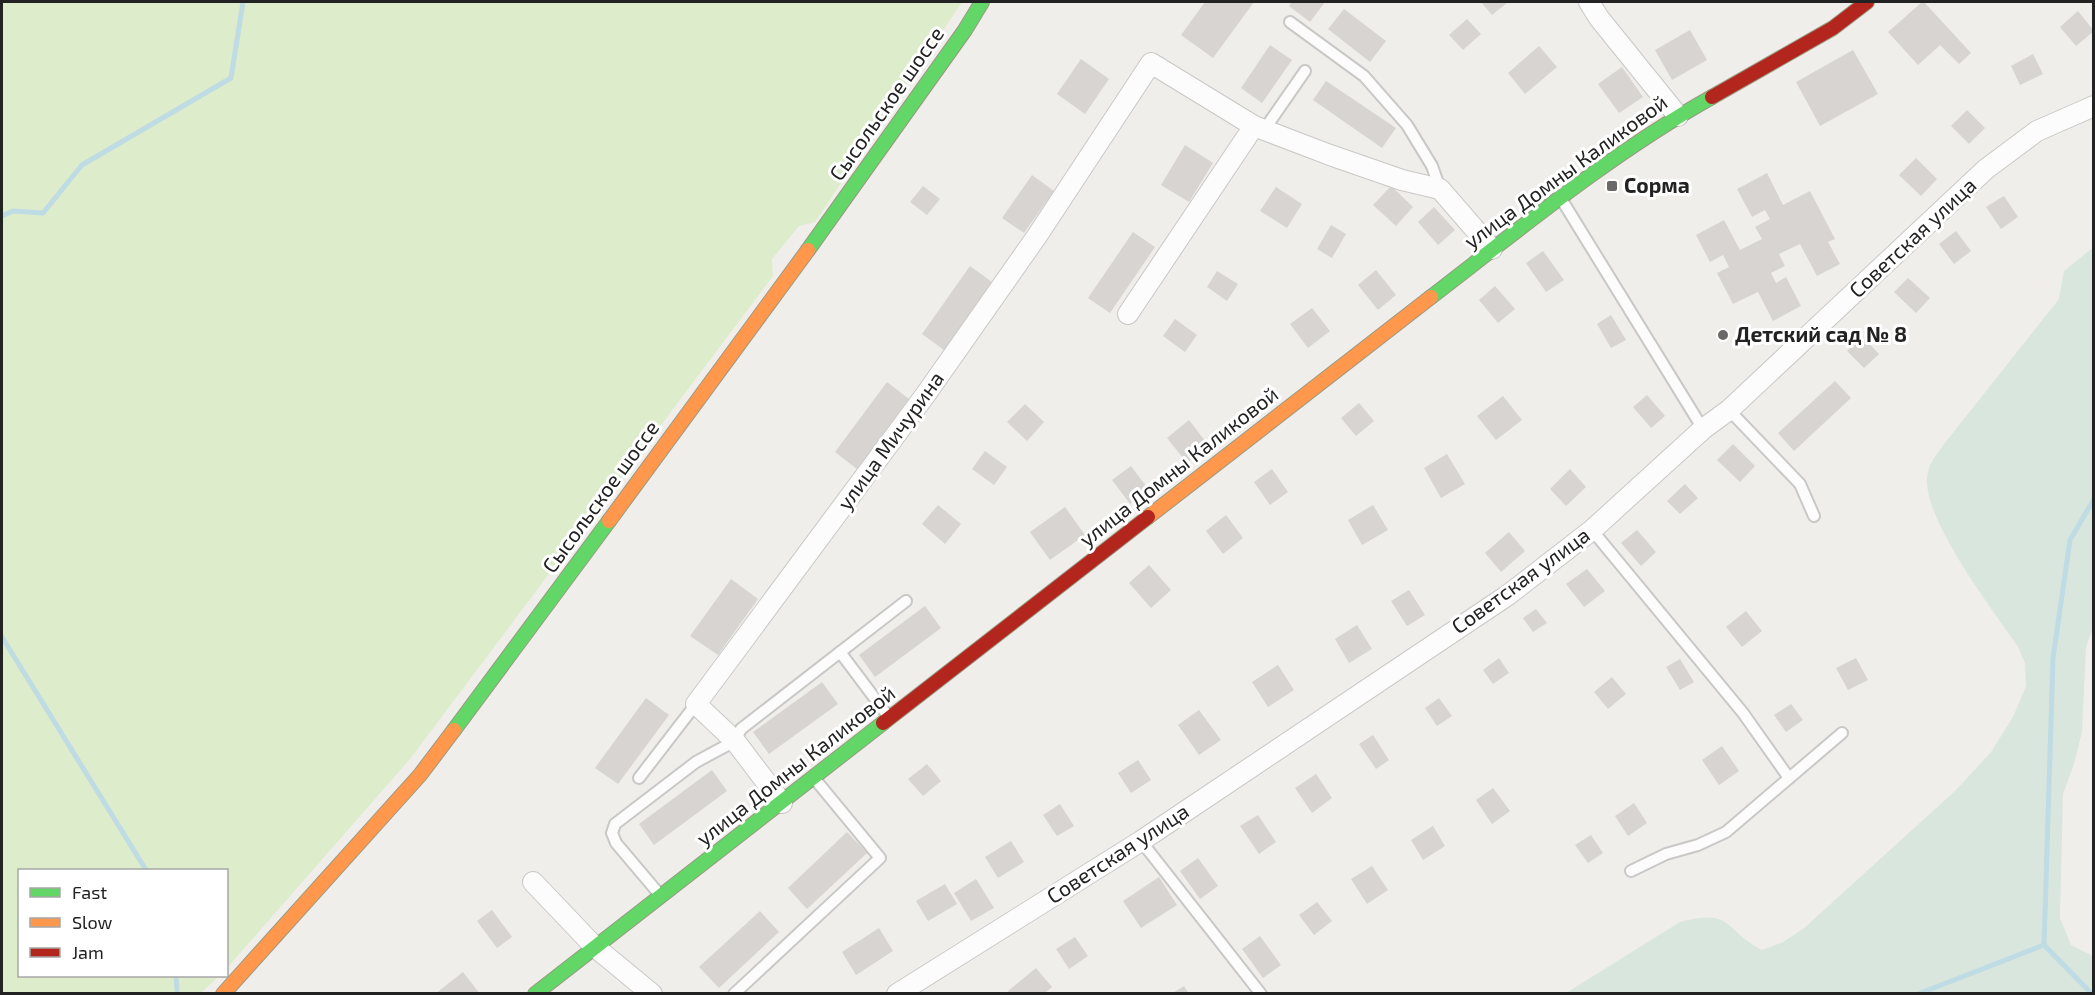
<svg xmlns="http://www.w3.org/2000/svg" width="2095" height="995" viewBox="0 0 2095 995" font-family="'Exo 2',sans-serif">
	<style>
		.grass { fill: #ddeccb }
		.wetland { fill: #d9e6de }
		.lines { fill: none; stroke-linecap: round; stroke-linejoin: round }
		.stream { stroke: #bfdbe3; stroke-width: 5 }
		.building { fill: #d7d4d2 }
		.lane-casing { stroke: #c9c8c7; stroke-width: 14 }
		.street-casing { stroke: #c9c8c7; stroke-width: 22 }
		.fast-casing { stroke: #999a82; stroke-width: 16 }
		.slow-casing { stroke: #999a82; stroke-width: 16 }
		.jam-casing { stroke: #999a82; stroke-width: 16 }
		.lane { stroke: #fdfcfc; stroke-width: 10 }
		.street { stroke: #fdfcfc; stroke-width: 20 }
		.fast { stroke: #63d668; stroke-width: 14 }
		.slow { stroke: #ff974d; stroke-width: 14 }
		.jam { stroke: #b3261e; stroke-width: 14 }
		.poi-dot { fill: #6a6968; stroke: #fff; stroke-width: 2 }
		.labels { text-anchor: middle; stroke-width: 6; stroke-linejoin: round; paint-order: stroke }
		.street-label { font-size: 21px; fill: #222; stroke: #fff }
		.poi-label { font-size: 21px; font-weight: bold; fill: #222; stroke: #fff; text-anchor: start }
	</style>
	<rect width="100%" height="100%" fill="#f0eeeb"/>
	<path class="grass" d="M2 2H962L815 222 799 226 772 259 773 276 410 759 227 968 226 870H20V976H219L201 993 2 994Z"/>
	<path class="wetland" d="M2093 249 2094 625 2086 647 2082 732 2074 764 2063 794 2060 918 2071 945 2093 956V993H1566L1680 922C1734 908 1723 930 1762 950L1783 942 1803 929 1956 790 1991 752 2013 717 2026 686 2025 663 2018 647C1994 611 1917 513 1928 472 1930 461 1938 453 1944 444L2059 299 2064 271 2090 250Z"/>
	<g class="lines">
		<g class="stream">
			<path d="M2 216 13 211 43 213 82 165 231 78 243 2"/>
			<path d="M2 637 146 870"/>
			<path d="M2044 945 2053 658 2070 540 2094 499"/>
			<path d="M176 976 177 990"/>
			<path d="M1918 994 2044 945 2092 994"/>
		</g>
	</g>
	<g class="building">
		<path d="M1205 2H1254L1213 58 1181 35Z"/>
		<path d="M1292 2H1325L1310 22 1289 6Z"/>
		<path d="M1481 2H1508L1492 15Z"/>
		<path d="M1922 2H1924L1971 53 1959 64 1940 45 1918 65 1888 32Z"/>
		<path d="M1344 9 1386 41 1370 62 1328 29Z"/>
		<path d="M2078 11 2094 31 2076 46 2060 27Z"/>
		<path d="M1467 19 1481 34 1463 50 1449 35Z"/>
		<path d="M1690 30 1707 60 1672 80 1655 50Z"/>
		<path d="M1270 45 1292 60 1262 103 1241 88Z"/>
		<path d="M1539 46 1557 67 1525 94 1508 73Z"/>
		<path d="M1853 50 1878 94 1820 126 1796 82Z"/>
		<path d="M2033 54 2043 74 2020 85 2011 66Z"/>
		<path d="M1081 59 1109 79 1085 114 1057 94Z"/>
		<path d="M1622 67 1643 97 1619 113 1598 84Z"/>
		<path d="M1326 81 1396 128 1382 148 1313 100Z"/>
		<path d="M1967 110 1985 128 1969 144 1951 126Z"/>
		<path d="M1185 145 1213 163 1189 202 1161 185Z"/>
		<path d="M1916 158 1937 179 1921 196 1899 175Z"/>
		<path d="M1767 173 1783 205 1810 191 1835 239 1828 242 1840 264 1817 276 1800 244 1779 254 1785 266 1771 273 1776 283 1786 277 1801 306 1773 321 1758 292 1733 304 1717 273 1729 267 1723 255 1710 262 1696 235 1724 220 1740 250 1762 239 1755 227 1770 219 1765 210 1752 217 1737 189Z"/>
		<path d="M1032 175 1054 191 1024 233 1002 218Z"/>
		<path d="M923 186 940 199 927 215 910 202Z"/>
		<path d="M1391 186 1413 207 1396 226 1373 205Z"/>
		<path d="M1276 187 1302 204 1287 228 1260 211Z"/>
		<path d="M2004 196 2018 217 2001 229 1986 207Z"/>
		<path d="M1434 207 1455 230 1438 245 1418 222Z"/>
		<path d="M1331 225 1346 234 1332 258 1317 249Z"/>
		<path d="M1956 231 1971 251 1954 264 1939 244Z"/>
		<path d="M1133 232 1155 247 1110 313 1088 298Z"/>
		<path d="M1543 251 1564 280 1546 292 1526 263Z"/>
		<path d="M970 266 992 282 944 350 922 334Z"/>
		<path d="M1376 270 1396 295 1378 310 1358 285Z"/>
		<path d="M1217 271 1238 284 1227 301 1207 287Z"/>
		<path d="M1908 278 1930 298 1916 313 1894 292Z"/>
		<path d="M1495 286 1515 309 1498 323 1479 300Z"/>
		<path d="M1312 308 1330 331 1308 348 1290 324Z"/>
		<path d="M1611 315 1626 340 1611 348 1597 324Z"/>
		<path d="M1175 319 1197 335 1185 352 1163 336Z"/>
		<path d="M1862 336 1879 354 1864 368 1847 351Z"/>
		<path d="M1835 381 1851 398 1794 451 1778 433Z"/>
		<path d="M887 382 909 399 857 469 835 452Z"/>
		<path d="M1647 395 1665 416 1651 428 1633 407Z"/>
		<path d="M1503 396 1522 420 1496 440 1477 416Z"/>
		<path d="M1359 403 1374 421 1356 436 1341 418Z"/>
		<path d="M1025 404 1044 422 1027 441 1007 422Z"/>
		<path d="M1189 420 1209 446 1187 463 1167 438Z"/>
		<path d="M1733 444 1755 466 1740 482 1717 460Z"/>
		<path d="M985 451 1007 467 994 485 972 469Z"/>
		<path d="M1447 454 1465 484 1441 498 1424 468Z"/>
		<path d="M1131 466 1149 490 1130 504 1112 480Z"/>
		<path d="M1272 469 1288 492 1270 505 1254 482Z"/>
		<path d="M1570 469 1586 487 1566 506 1550 489Z"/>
		<path d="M1685 484 1698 498 1680 514 1667 501Z"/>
		<path d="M938 505 961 524 945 544 922 524Z"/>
		<path d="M1373 505 1388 530 1362 545 1348 520Z"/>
		<path d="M1065 507 1085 535 1050 560 1030 532Z"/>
		<path d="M1226 515 1243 538 1223 554 1206 531Z"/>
		<path d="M1637 530 1656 552 1641 566 1621 543Z"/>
		<path d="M1509 532 1525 551 1501 572 1485 553Z"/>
		<path d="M1149 565 1171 590 1151 608 1129 583Z"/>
		<path d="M1587 569 1605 591 1584 607 1566 584Z"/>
		<path d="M731 579 758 599 718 655 690 636Z"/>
		<path d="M1409 590 1425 615 1407 626 1391 601Z"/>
		<path d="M925 606 941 628 875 677 859 655Z"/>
		<path d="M1536 609 1547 623 1533 632 1523 618Z"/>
		<path d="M1746 611 1762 631 1742 647 1726 627Z"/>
		<path d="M1357 625 1372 649 1349 663 1335 639Z"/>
		<path d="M1499 658 1509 673 1493 684 1483 670Z"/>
		<path d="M1856 658 1868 680 1848 690 1836 668Z"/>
		<path d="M1680 659 1694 682 1680 690 1666 667Z"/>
		<path d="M1278 665 1294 690 1268 707 1252 682Z"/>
		<path d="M1612 677 1626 694 1608 709 1594 692Z"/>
		<path d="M822 682 838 704 769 754 753 732Z"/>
		<path d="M646 698 669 715 618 784 595 768Z"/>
		<path d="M1439 698 1452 716 1437 726 1425 708Z"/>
		<path d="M1791 704 1803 720 1786 732 1774 715Z"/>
		<path d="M1199 710 1221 740 1199 755 1178 725Z"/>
		<path d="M1373 735 1389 760 1376 769 1359 744Z"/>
		<path d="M1722 746 1739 771 1719 785 1702 760Z"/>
		<path d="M1138 760 1151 780 1131 793 1118 773Z"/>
		<path d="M927 764 941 781 923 796 908 779Z"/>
		<path d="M712 770 727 791 654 845 639 824Z"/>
		<path d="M1316 774 1332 798 1312 813 1295 788Z"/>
		<path d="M1493 788 1510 811 1492 824 1476 800Z"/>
		<path d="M1634 803 1647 823 1628 836 1615 816Z"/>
		<path d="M1060 804 1074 826 1057 836 1043 815Z"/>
		<path d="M1258 815 1276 842 1259 854 1240 826Z"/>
		<path d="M1433 826 1445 846 1423 860 1411 840Z"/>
		<path d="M847 832 867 853 807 909 788 888Z"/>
		<path d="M1591 835 1603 853 1588 863 1575 845Z"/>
		<path d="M1011 841 1024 862 998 878 985 857Z"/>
		<path d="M1198 858 1218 886 1200 899 1180 871Z"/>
		<path d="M1372 866 1388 890 1367 904 1351 879Z"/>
		<path d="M1159 877 1177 905 1141 928 1123 901Z"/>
		<path d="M976 879 994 908 971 921 954 893Z"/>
		<path d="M945 884 957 904 928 921 916 901Z"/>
		<path d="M1317 902 1332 921 1314 935 1299 915Z"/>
		<path d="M492 910 512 937 497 948 477 921Z"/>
		<path d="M760 911 779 932 719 988 699 967Z"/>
		<path d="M879 928 893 951 856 975 842 952Z"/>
		<path d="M1260 936 1281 965 1263 978 1242 949Z"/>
		<path d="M1075 937 1088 956 1069 969 1056 949Z"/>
		<path d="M1036 968 1052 987 1044 994H1010L1008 991Z"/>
		<path d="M463 972 480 994H435Z"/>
		<path d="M1184 986 1189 994H1171Z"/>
	</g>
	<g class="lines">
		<g class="lane-casing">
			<g id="lane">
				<path d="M1290 22 1364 76 1407 125 1432 166 1440 189"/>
				<path d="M1264 130 1305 71"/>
				<path d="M1560 197 1703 429"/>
				<path d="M1729 410 1800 484 1814 516"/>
				<path d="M1592 530 1743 713 1789 778"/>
				<path d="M840 652 888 716"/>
				<path d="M639 778 696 704"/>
				<path d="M1141 841 1261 994"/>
				<path d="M1631 871 1666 854 1698 845 1726 832 1842 733"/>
				<path d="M660 895 616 843 612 833 615 824 696 762 735 741 741 729 906 601"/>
				<path d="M734 994 880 858 814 778"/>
			</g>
		</g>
		<g class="street-casing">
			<g id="street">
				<path d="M1589 2 1599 18 1678 116"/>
				<path d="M1128 314 1254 126"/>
				<path d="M782 803 735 741 696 704 926 394 1037 236 1151 63 1254 126 1330 155 1402 180 1440 189 1492 249"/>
				<path d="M533 882 595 947 652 994"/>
				<path d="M897 994 1141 841 1508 595 1592 530 1703 429 1729 410 1986 169 2037 131 2094 106"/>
			</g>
		</g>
		<g class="fast-casing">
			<g id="fast">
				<path d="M808 250 965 30 982 2"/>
				<path d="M1431 297C1522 227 1612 153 1712 97"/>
				<path d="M454 730 609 521"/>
				<path d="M535 994 883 723"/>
			</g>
		</g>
		<g class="slow-casing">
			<g id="slow">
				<path d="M1148 517 1431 297"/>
				<path d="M609 521 808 250"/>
				<path d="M223 994 420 775 454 730"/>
			</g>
		</g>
		<g class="jam-casing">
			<g id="jam">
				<path d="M1712 97 1833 28 1867 2"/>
				<path d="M883 723 1148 517"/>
			</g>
		</g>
		<use href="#lane" class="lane"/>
		<use href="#street" class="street"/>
		<use href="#fast" class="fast"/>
		<use href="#slow" class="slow"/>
		<use href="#jam" class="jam"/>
	</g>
	<g class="poi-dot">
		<rect x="1606" y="180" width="12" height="12" rx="3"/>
		<circle cx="1723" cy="335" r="6"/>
	</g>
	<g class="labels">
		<g class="street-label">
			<text transform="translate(887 104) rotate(-55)" y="7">Сысольское шоссе</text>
			<text transform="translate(1566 172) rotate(-36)" y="7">улица Домны Каликовой</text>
			<text transform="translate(1913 238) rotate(-43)" y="7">Советская улица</text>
			<text transform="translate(891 441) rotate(-54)" y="7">улица Мичурина</text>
			<text transform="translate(1179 467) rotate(-38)" y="7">улица Домны Каликовой</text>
			<text transform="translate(601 497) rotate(-54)" y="7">Сысольское шоссе</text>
			<text transform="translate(1521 581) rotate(-36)" y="7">Советская улица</text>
			<text transform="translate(796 766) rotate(-38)" y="7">улица Домны Каликовой</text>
			<text transform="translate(1118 854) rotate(-33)" y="7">Советская улица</text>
		</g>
		<g class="poi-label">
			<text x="1624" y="193">Сорма</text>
			<text x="1735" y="342">Детский сад № 8</text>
		</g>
	</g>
	<rect width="2095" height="995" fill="none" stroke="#222222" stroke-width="6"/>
	<rect x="18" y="869" width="210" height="108" fill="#ffffff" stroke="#a7a7a7" stroke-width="1.5"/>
	<rect x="30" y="888" width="30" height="9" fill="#63d668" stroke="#a7a7a7" stroke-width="1.5"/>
	<text x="72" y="899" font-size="18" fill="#222222">Fast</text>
	<rect x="30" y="918" width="30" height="9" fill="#ff974d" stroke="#a7a7a7" stroke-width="1.5"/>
	<text x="72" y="929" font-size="18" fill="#222222">Slow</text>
	<rect x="30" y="948" width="30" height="9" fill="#b3261e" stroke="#a7a7a7" stroke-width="1.5"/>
	<text x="72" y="959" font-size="18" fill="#222222">Jam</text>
</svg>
